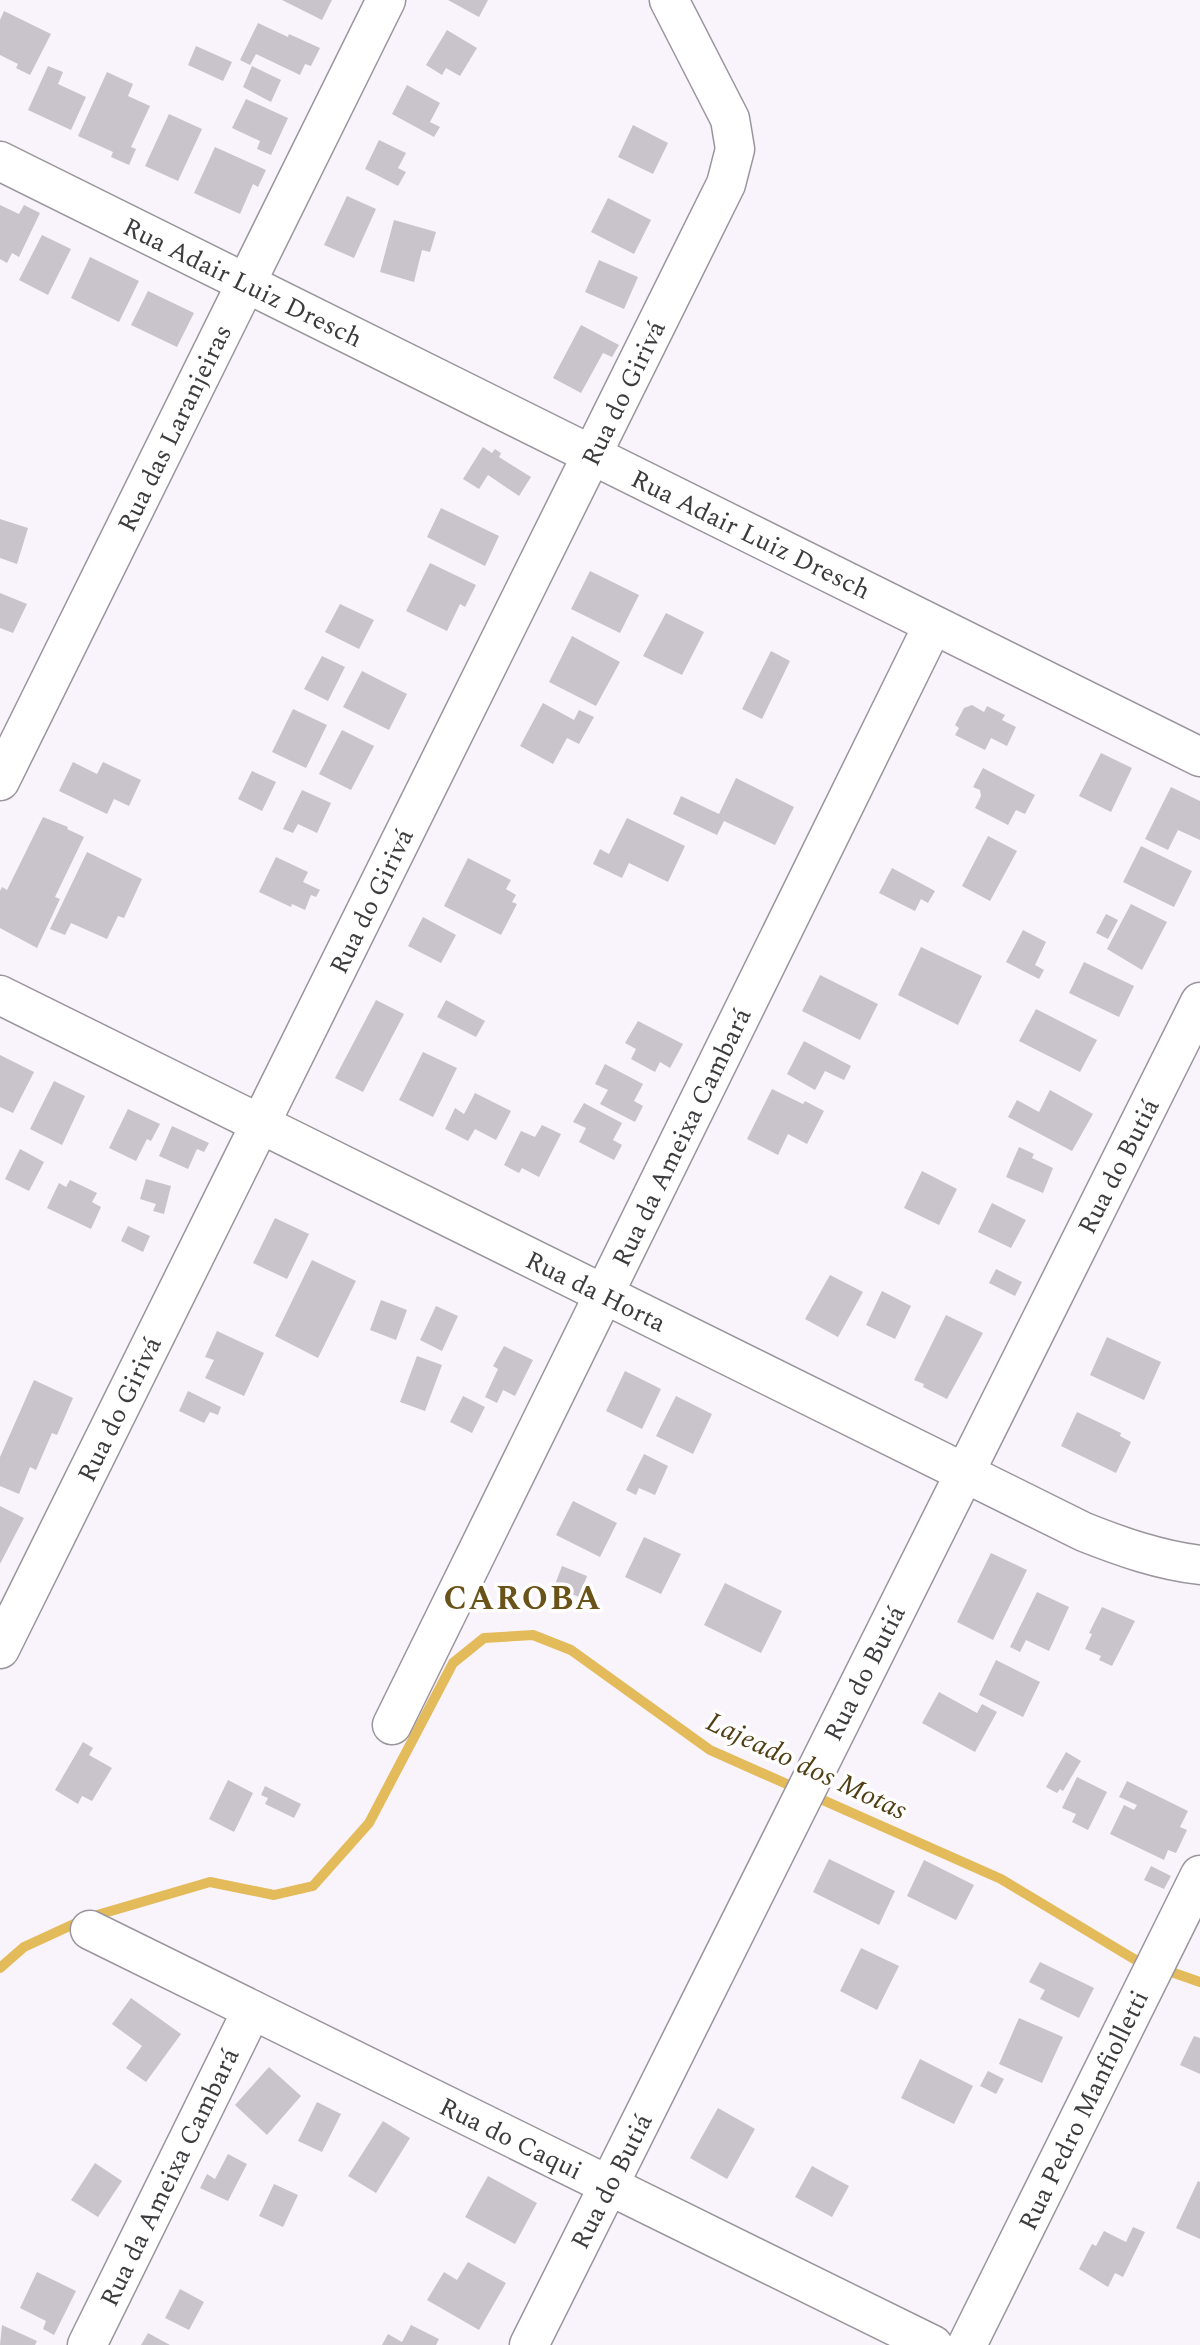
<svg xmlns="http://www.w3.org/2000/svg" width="1200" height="2345" viewBox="0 0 1200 2345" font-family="Spectral,serif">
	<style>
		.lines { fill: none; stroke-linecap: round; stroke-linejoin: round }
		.stream { stroke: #e4bb5a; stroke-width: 10 }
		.building { fill: #c9c3cb }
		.minor-casing { stroke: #9a959c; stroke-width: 41 }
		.minor { stroke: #fff; stroke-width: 38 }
		.labels { text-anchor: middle; stroke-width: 7; stroke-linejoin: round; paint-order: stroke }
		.street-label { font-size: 26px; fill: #3d3b3e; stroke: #fff }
		.water-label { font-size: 28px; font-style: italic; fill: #503e15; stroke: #fff }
		.district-label { font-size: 33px; font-weight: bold; letter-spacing: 2px; fill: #6a5319; stroke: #fff }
	</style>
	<rect width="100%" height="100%" fill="#f9f4fc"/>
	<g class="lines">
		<path class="stream" d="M0 1968 24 1947 87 1918 210 1882 274 1895 313 1886 369 1823 453 1663 484 1638 533 1635 571 1650 710 1750 1001 1879 1134 1959 1200 1982"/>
	</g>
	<g class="building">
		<path d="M282 0H332L322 20Z"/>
		<path d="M448 0H488L479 17Z"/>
		<path d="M4 11 51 34 30 75 16 68 18 64 0 55V20Z"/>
		<path d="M258 23 288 37 289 34 320 48 311 66 305 64 300 75 256 54 250 65 240 60Z"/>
		<path d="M447 30 477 48 460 76 446 68 442 75 426 65Z"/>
		<path d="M196 46 232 62 223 81 188 65Z"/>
		<path d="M48 66 63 72 58 84 86 97 71 130 28 110Z"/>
		<path d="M252 66 281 80 271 102 243 87Z"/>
		<path d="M107 72 133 84 128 96 150 106 131 147 136 149 129 165 111 157 113 152 78 136Z"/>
		<path d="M407 85 440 103 430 122 440 127 434 137 392 114Z"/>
		<path d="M246 99 288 118 271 155 257 149 260 141 232 128Z"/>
		<path d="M169 114 202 129 178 181 145 166Z"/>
		<path d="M633 125 668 143 653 174 618 157Z"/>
		<path d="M379 140 406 153 398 168 406 172 398 186 365 169Z"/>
		<path d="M215 147 266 170 258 187 253 184 240 214 194 193Z"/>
		<path d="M347 196 376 209 354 258 324 245Z"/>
		<path d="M608 198 651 220 634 254 591 232Z"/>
		<path d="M0 205 19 214 24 205 40 213 19 257 12 253 7 263 0 259Z"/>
		<path d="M394 220 436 232 430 252 422 250 414 282 380 272Z"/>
		<path d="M42 235 71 249 48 295 19 280Z"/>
		<path d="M90 257 139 281 119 322 71 298Z"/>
		<path d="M599 260 638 277 624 309 585 292Z"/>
		<path d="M148 291 194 313 177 347 131 325Z"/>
		<path d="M581 325 619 345 612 357 603 353 581 393 553 378Z"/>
		<path d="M483 447 492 453 495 449 501 453 499 457 531 477 519 496 488 475 479 489 463 479Z"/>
		<path d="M441 508 499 536 485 566 427 537Z"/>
		<path d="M0 519 28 528 17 564 0 558Z"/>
		<path d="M430 563 476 585 465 607 460 604 447 631 406 611Z"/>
		<path d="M590 571 639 595 620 633 571 609Z"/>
		<path d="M0 593 27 604 13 633 0 628Z"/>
		<path d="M340 604 374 620 359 649 325 632Z"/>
		<path d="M666 613 704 632 682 675 643 656Z"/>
		<path d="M572 636 620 662 596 706 549 682Z"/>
		<path d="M771 651 790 661 762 719 742 709Z"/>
		<path d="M322 656 345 667 328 701 304 689Z"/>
		<path d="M362 671 407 694 389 730 343 707Z"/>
		<path d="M543 703 574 720 579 710 594 717 579 744 567 738 553 764 520 746Z"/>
		<path d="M972 705 984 712 987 706 1005 715 1002 720 1016 727 1007 746 991 738 985 750 955 735 959 728 955 725 964 708Z"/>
		<path d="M293 709 327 725 306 768 272 752Z"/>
		<path d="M342 730 374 746 351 790 319 774Z"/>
		<path d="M1101 753 1132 768 1111 812 1079 796Z"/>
		<path d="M73 762 97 774 103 762 141 780 129 806 114 799 107 814 59 791Z"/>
		<path d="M983 768 1035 795 1025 814 1016 810 1008 825 975 808 981 796 980 790 973 787Z"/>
		<path d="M252 771 276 782 262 811 238 799Z"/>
		<path d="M736 778 794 807 775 845 724 821 717 835 673 814 681 796 719 814Z"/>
		<path d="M1171 787 1200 801V840L1178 830 1168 850 1145 839Z"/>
		<path d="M302 790 331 803 317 833 298 824 293 833 283 829Z"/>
		<path d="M43 817 68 827 67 829 84 837 55 897 60 899 37 948 0 928V891L2 887 7 890Z"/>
		<path d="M627 818 685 846 668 882 629 863 622 878 593 864 600 849 609 854Z"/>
		<path d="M988 836 1017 851 990 901 962 886Z"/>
		<path d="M1141 846 1192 871 1174 907 1123 882Z"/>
		<path d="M87 852 142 879 124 918 118 916 107 939 71 923 65 935 50 929Z"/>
		<path d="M276 857 308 872 303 882 320 890 316 897 311 895 305 910 292 904 291 907 259 892Z"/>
		<path d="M468 858 511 880 506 889 516 895 512 902 517 904 501 935 444 906Z"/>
		<path d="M892 868 935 891 928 903 921 899 915 911 879 893Z"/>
		<path d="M1131 904 1167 922 1142 970 1107 949Z"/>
		<path d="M1106 914 1118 920 1108 939 1096 933Z"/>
		<path d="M423 917 456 935 441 963 408 946Z"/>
		<path d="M1023 930 1046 942 1035 965 1044 970 1039 979 1006 962Z"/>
		<path d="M921 947 982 976 958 1025 898 995Z"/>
		<path d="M1084 962 1134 986 1119 1017 1069 993Z"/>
		<path d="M820 975 878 1004 860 1040 802 1011Z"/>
		<path d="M376 1000 404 1014 363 1092 335 1078Z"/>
		<path d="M446 1000 485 1021 476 1037 437 1017Z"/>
		<path d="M1036 1009 1097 1040 1080 1072 1019 1041Z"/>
		<path d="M638 1021 683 1044 670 1068 660 1062 655 1072 631 1059 636 1049 625 1043Z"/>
		<path d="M804 1041 851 1066 844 1080 825 1071 815 1090 787 1074Z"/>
		<path d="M423 1052 457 1068 433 1117 399 1100Z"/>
		<path d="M0 1055 34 1072 13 1113 0 1107Z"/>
		<path d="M605 1064 643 1084 634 1101 643 1106 635 1122 600 1104 608 1090 595 1084Z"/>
		<path d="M54 1081 85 1096 62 1145 30 1129Z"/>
		<path d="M772 1089 803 1104 805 1101 824 1111 807 1144 788 1134 778 1155 747 1139Z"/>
		<path d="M1050 1090 1093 1114 1072 1151 1008 1117 1017 1100 1039 1112Z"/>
		<path d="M475 1093 511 1111 496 1140 475 1129 468 1141 445 1129 455 1108 464 1114Z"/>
		<path d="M584 1103 622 1123 613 1140 622 1145 614 1160 579 1142 586 1128 573 1122Z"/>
		<path d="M128 1109 160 1124 151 1141 147 1139 136 1161 109 1148Z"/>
		<path d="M542 1125 561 1134 539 1177 522 1168 519 1173 504 1165 521 1131 535 1137Z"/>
		<path d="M172 1126 209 1143 204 1152 197 1149 188 1169 159 1156Z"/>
		<path d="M1019 1147 1034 1154 1032 1158 1053 1168 1043 1193 1006 1177Z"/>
		<path d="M20 1149 44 1162 29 1191 5 1179Z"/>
		<path d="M922 1171 957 1189 939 1225 904 1208Z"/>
		<path d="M146 1179 171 1186 164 1214 153 1211 156 1204 140 1199Z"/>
		<path d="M70 1180 97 1193 92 1202 101 1207 91 1229 47 1208 59 1183 66 1187Z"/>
		<path d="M992 1203 1026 1220 1011 1248 978 1232Z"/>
		<path d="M275 1218 309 1234 287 1279 253 1263Z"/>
		<path d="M128 1226 150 1236 143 1252 121 1241Z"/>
		<path d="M312 1260 356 1281 318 1358 275 1336Z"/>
		<path d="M996 1269 1022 1282 1015 1296 989 1283Z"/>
		<path d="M830 1275 863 1292 838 1337 805 1319Z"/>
		<path d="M882 1291 911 1306 895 1339 866 1325Z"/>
		<path d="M381 1300 407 1310 396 1340 370 1330Z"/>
		<path d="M436 1306 458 1316 442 1351 420 1340Z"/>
		<path d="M946 1315 983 1333 947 1399 923 1387 924 1384 914 1380Z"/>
		<path d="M217 1331 264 1353 244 1396 205 1378 214 1360 205 1357Z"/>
		<path d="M1107 1337 1161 1362 1144 1400 1090 1375Z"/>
		<path d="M504 1346 533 1360 515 1396 503 1390 497 1403 485 1397 498 1369 493 1366Z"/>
		<path d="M417 1356 442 1365 425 1411 400 1402Z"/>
		<path d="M625 1371 661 1389 642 1429 606 1411Z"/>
		<path d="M34 1380 73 1398 57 1435 52 1433 36 1470 30 1467 19 1494 0 1486V1457Z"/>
		<path d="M188 1391 221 1407 218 1415 210 1412 204 1423 179 1411Z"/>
		<path d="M463 1396 485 1407 472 1433 450 1422Z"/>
		<path d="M676 1396 712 1414 693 1454 656 1436Z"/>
		<path d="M1077 1412 1121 1433 1120 1436 1131 1442 1116 1473 1061 1446Z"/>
		<path d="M644 1454 668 1466 655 1495 639 1488 636 1495 626 1490Z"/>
		<path d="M573 1501 617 1523 600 1557 556 1535Z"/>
		<path d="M0 1506 24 1518 0 1564Z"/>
		<path d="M644 1537 681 1554 661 1594 625 1577Z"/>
		<path d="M991 1553 1027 1570 993 1640 957 1622Z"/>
		<path d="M562 1566 587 1576 579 1597 554 1587Z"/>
		<path d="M725 1583 782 1611 761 1653 704 1625Z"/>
		<path d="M1037 1592 1069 1607 1049 1651 1026 1640 1020 1652 1010 1647Z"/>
		<path d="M1102 1607 1135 1621 1112 1666 1099 1660 1101 1656 1085 1649 1092 1634 1089 1633Z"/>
		<path d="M996 1660 1040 1682 1023 1717 979 1695Z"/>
		<path d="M939 1692 977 1713 982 1704 997 1712 975 1752 922 1723Z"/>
		<path d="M83 1742 93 1748 89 1755 112 1768 92 1801 82 1796 78 1804 55 1790Z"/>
		<path d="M1066 1752 1081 1761 1063 1791 1060 1789 1057 1793 1046 1787Z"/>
		<path d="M1077 1777 1107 1792 1088 1830 1072 1822 1076 1814 1062 1808Z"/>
		<path d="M228 1780 253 1793 234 1832 209 1819Z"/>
		<path d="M1127 1781 1188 1811 1180 1827 1187 1830 1176 1853 1168 1850 1164 1860 1110 1834 1124 1805 1134 1810 1137 1805 1119 1797Z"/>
		<path d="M265 1786 301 1804 294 1818 265 1804 268 1798 261 1795Z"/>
		<path d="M829 1859 895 1891 879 1925 813 1892Z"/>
		<path d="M924 1860 974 1885 956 1920 907 1896Z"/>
		<path d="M1151 1866 1171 1876 1164 1889 1144 1880Z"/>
		<path d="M861 1948 899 1966 877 2010 840 1991Z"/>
		<path d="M1040 1962 1094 1988 1079 2018 1040 1999 1045 1990 1029 1982Z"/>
		<path d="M131 1998 181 2034 146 2082 126 2068 142 2046 112 2024Z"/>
		<path d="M1019 2018 1063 2037 1042 2083 999 2064Z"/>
		<path d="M1194 2036 1200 2038V2074L1180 2065Z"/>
		<path d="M920 2059 973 2086 954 2124 901 2098Z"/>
		<path d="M269 2067 301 2096 267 2135 235 2105Z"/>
		<path d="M988 2071 1004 2079 996 2094 980 2086Z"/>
		<path d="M317 2102 341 2114 322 2152 298 2141Z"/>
		<path d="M718 2108 755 2129 727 2179 690 2158Z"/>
		<path d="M383 2121 410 2138 376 2193 348 2176Z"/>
		<path d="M228 2154 247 2164 228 2201 200 2188 207 2174 215 2179Z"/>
		<path d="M95 2163 122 2181 98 2217 71 2200Z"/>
		<path d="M812 2166 849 2186 832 2217 795 2197Z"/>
		<path d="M488 2176 537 2203 515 2244 465 2217Z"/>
		<path d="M1198 2181 1200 2182V2239L1176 2228Z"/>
		<path d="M274 2184 298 2195 283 2227 259 2216Z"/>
		<path d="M1133 2227 1145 2232 1123 2277 1115 2273 1108 2287 1079 2269 1092 2244 1096 2246 1104 2231 1126 2242Z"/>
		<path d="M468 2262 506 2283 479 2330 427 2300 444 2272 457 2280Z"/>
		<path d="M37 2272 76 2291 54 2335 43 2329 46 2321 20 2308Z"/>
		<path d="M180 2289 204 2302 189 2330 165 2318Z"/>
		<path d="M2 2325 37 2341 35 2345H0Z"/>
		<path d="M411 2325 439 2339 436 2345H382L388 2334 402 2342Z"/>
		<path d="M148 2333 170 2345H141Z"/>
	</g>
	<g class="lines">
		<g class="minor-casing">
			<g id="minor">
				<path d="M0 161 1200 757"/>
				<path d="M0 781 386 0"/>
				<path d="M0 995 1084 1532C1122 1547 1159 1560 1200 1565"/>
				<path d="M0 1649 726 184 735 149 730 119 669 0"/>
				<path d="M392 1725 933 625"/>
				<path d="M90 1930 933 2345"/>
				<path d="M87 2345 252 2010"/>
				<path d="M529 2345 1200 1002"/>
				<path d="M967 2345 1200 1875"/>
			</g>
		</g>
		<use href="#minor" class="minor"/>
	</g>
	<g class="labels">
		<g class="street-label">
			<text transform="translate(243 282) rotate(26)" y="9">Rua Adair Luiz Dresch</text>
			<text transform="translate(623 393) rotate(-64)" y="9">Rua do Girivá</text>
			<text transform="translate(174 428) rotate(-64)" y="9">Rua das Laranjeiras</text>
			<text transform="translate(751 534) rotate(26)" y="9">Rua Adair Luiz Dresch</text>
			<text transform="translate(371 901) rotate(-64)" y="9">Rua do Girivá</text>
			<text transform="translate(681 1137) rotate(-64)" y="9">Rua da Ameixa Cambará</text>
			<text transform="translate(1118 1166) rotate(-63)" y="9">Rua do Butiá</text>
			<text transform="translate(596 1291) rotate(26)" y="9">Rua da Horta</text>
			<text transform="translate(119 1409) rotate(-64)" y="9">Rua do Girivá</text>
			<text transform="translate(864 1673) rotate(-63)" y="9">Rua do Butiá</text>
			<text transform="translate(1083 2110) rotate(-64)" y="9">Rua Pedro Manfiolletti</text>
			<text transform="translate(511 2138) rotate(26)" y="9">Rua do Caqui</text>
			<text transform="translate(169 2177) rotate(-64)" y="9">Rua da Ameixa Cambará</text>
			<text transform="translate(611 2181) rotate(-63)" y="9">Rua do Butiá</text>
		</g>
		<g class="water-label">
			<text transform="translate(807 1765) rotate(25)" y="10">Lajeado dos Motas</text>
		</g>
		<g class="district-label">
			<text x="523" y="1609">CAROBA</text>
		</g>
	</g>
</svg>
